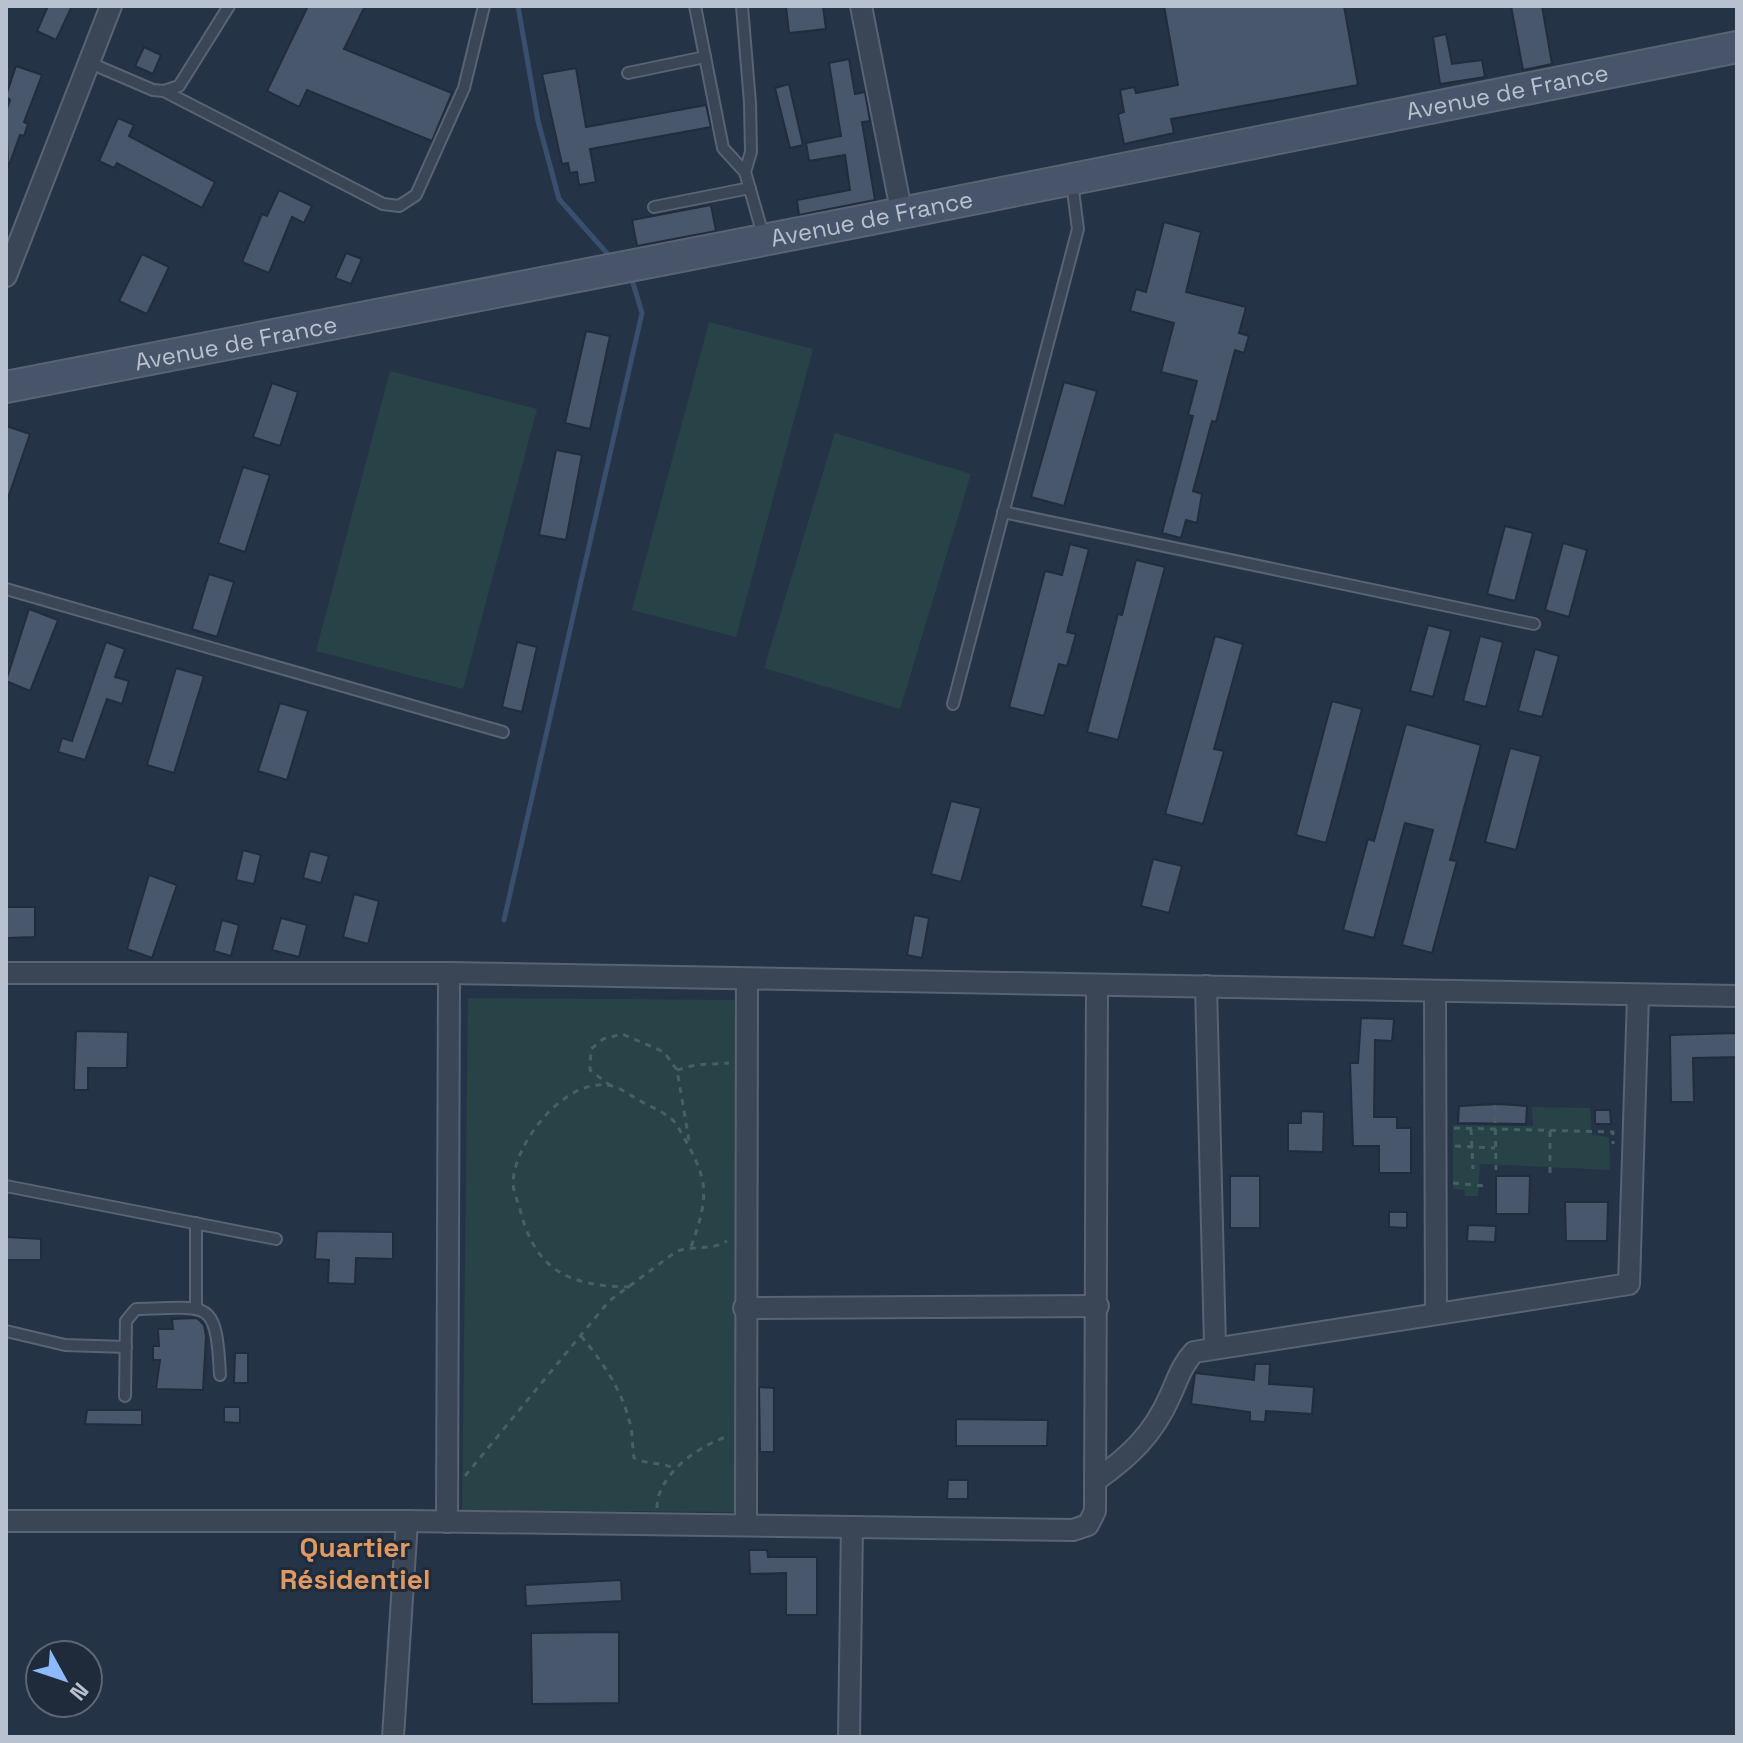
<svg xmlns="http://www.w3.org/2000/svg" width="1743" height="1743" viewBox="0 0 1743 1743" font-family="'Space Grotesk',sans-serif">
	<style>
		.green { fill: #284347 }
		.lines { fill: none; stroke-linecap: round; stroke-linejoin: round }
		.stream { stroke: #384f6e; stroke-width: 5 }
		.building { fill: #49576d; stroke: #212c3d; stroke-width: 2 }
		.lane-casing { stroke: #596373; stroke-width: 14 }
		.street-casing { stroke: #596373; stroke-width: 24 }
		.secondary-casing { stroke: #596373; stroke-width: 34 }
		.path { stroke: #466063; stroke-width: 3; stroke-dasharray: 6 6; stroke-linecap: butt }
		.lane { stroke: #3a4555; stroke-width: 10 }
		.street { stroke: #3a4555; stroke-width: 20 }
		.secondary { stroke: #485469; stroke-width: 30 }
		.labels { text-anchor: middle; stroke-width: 6; stroke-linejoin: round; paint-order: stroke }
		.street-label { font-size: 24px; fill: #b8c1cf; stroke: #1f2a3b }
		.quarter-label { font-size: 28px; font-weight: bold; fill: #df9962; stroke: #1f2a3b }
	</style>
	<rect width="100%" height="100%" fill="#253346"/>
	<g class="green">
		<path d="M709 322 813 349 736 637 632 610Z"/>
		<path d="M390 371 537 409 463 689 316 651Z"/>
		<path d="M835 433 971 474 900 709 764 668Z"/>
		<path d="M468 998 741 1000 734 1512 462 1510Z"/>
		<path d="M1532 1107 1590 1108 1592 1135 1609 1137 1610 1170 1480 1164 1478 1196H1465L1464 1190 1453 1189V1125L1533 1126Z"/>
	</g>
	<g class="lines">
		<g class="stream">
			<path d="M518 6 538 121 559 199 613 260"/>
			<path d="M504 920 642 313 633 283"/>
		</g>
	</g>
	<g class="building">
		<path d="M48 6H72L56 40 37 31Z"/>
		<path d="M308 6H365L344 49 452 93 432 141 307 90 299 107 267 91Z"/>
		<path d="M786 6H823L826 29 789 33Z"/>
		<path d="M1164 6H1344L1358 85 1171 119 1174 133 1124 144 1118 114 1124 112 1120 90 1134 87 1136 93 1178 85Z"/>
		<path d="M1511 6H1542L1552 64 1523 70Z"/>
		<path d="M1446 34 1452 64 1482 60 1485 77 1440 84 1433 37Z"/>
		<path d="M144 47 161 55 153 74 135 66Z"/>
		<path d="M849 59 855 94 865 92 870 121 862 122 875 200 799 215 797 200 850 190 845 155 809 161 806 143 841 136 829 63Z"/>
		<path d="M16 66 42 75 24 122 28 124 24 136 20 135 8 168 6 112 10 100 6 96Z"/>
		<path d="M576 68 586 127 706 105 711 127 590 149 596 182 579 185 577 172 570 173 568 163 562 164 542 74Z"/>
		<path d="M789 84 803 145 790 148 775 88Z"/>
		<path d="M118 118 134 125 129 136 215 182 202 208 117 163 114 168 99 161Z"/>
		<path d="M279 190 312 206 304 223 292 217 269 273 242 262 262 214 267 216Z"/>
		<path d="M711 205 716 231 637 246 632 220Z"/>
		<path d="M1164 222 1201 232 1186 292 1246 307 1239 333 1249 336 1244 353 1235 350 1216 422 1212 421 1193 491 1202 494 1197 523 1186 520 1181 538 1162 533 1193 416 1188 415 1197 381 1161 372 1174 323 1130 311 1136 289 1146 292Z"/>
		<path d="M346 253 362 259 351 284 335 278Z"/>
		<path d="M142 254 169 267 147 314 119 301Z"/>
		<path d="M586 331 610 336 590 429 565 423Z"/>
		<path d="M1064 382 1097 391 1064 506 1031 497Z"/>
		<path d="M272 383 298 392 280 446 253 437Z"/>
		<path d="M6 426 30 434 8 498 6 497Z"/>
		<path d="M556 450 582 455 566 540 539 535Z"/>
		<path d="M243 467 270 475 245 552 218 543Z"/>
		<path d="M1505 526 1533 533 1515 601 1487 594Z"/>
		<path d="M1563 543 1587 550 1569 617 1545 610Z"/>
		<path d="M1070 544 1089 549 1067 632 1076 634 1067 666 1059 664 1044 716 1009 707 1045 571 1062 575Z"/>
		<path d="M1136 560 1165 567 1118 740 1087 732 1118 614 1122 615Z"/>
		<path d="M209 574 234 582 217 637 192 629Z"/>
		<path d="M29 609 58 620 30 691 6 681Z"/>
		<path d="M1428 625 1451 631 1433 697 1410 691Z"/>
		<path d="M1215 636 1243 644 1214 749 1224 751 1203 824 1165 814Z"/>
		<path d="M1480 636 1503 642 1486 707 1463 701Z"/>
		<path d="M106 642 125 649 115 677 129 681 122 704 107 699 85 760 58 752 62 738 72 741Z"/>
		<path d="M517 642 537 647 522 712 502 707Z"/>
		<path d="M1535 649 1559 656 1542 717 1518 711Z"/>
		<path d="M176 668 204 676 174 773 147 765Z"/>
		<path d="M1332 701 1362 709 1326 843 1296 835Z"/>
		<path d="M280 703 308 711 287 780 258 771Z"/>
		<path d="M1406 724 1481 745 1450 860 1457 861 1432 953 1402 945 1433 830 1405 823 1374 938 1343 930 1368 839 1374 841Z"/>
		<path d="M1510 748 1541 756 1516 850 1485 842Z"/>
		<path d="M951 801 981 808 961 882 931 874Z"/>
		<path d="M243 850 261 855 254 884 236 880Z"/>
		<path d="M310 851 329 856 321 883 303 878Z"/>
		<path d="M1153 859 1182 866 1169 913 1141 906Z"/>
		<path d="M149 875 177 885 152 958 127 949Z"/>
		<path d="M354 894 379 901 368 944 343 937Z"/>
		<path d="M6 907H35V937L6 938Z"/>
		<path d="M914 915 929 918 922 958 907 955Z"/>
		<path d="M281 918 307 925 299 957 272 950Z"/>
		<path d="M222 920 239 925 231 956 214 951Z"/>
		<path d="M1361 1018 1394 1019 1392 1041 1375 1040 1374 1117H1397V1128H1411V1173H1379V1146H1353L1350 1063H1358Z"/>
		<path d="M76 1031 128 1032 127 1068H88V1090H74Z"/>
		<path d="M1737 1033V1057L1693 1058 1694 1102H1671L1670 1035Z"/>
		<path d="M1499 1104 1527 1106 1526 1124 1458 1123 1459 1106Z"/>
		<path d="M1595 1110H1610L1611 1124H1595Z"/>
		<path d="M1301 1111 1324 1112 1323 1152 1288 1151V1123H1301Z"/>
		<rect x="1230" y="1176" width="30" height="52"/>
		<path d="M1496 1176H1530L1529 1214H1496Z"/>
		<path d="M1565 1202H1608L1607 1241H1566Z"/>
		<path d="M1389 1212H1407V1228L1389 1227Z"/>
		<path d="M1468 1225 1496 1226 1495 1242 1467 1241Z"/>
		<path d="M317 1231 393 1232V1259L356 1258 355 1284 328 1283 329 1260 315 1259Z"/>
		<path d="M6 1237 41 1239V1260H6Z"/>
		<path d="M197 1318 204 1325 206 1336 203 1390 156 1389 160 1360H153V1346H159L158 1329H173L172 1319Z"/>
		<path d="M235 1353H248V1383H234Z"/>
		<path d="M1255 1364H1270L1269 1384 1314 1387 1312 1414 1266 1411 1265 1422 1250 1421V1412L1191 1404 1195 1373 1254 1380Z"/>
		<path d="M759 1387 774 1388V1452H760Z"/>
		<path d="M224 1407H240V1423L224 1422Z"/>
		<path d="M87 1410H142V1425L85 1424Z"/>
		<path d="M956 1419 1048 1420 1047 1446H956Z"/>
		<path d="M948 1480H968V1499H947Z"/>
		<path d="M749 1550H767L768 1557H817V1615H786V1573L750 1574Z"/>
		<path d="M621 1580 622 1601 526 1606 525 1585Z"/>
		<path d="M619 1632V1703L532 1704 531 1633Z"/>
	</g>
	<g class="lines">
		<g class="lane-casing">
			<g id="lane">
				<path d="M695 6 723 148 745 172"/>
				<path d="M742 6 750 103 751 152 745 172 764 238"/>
				<path d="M90 63 153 90 164 91 179 86 229 6"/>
				<path d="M628 73 705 57"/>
				<path d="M164 91 383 204 399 206 416 195 464 88 484 6"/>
				<path d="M654 207 750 188"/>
				<path d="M1003 512 1534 624"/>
				<path d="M6 589 503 732"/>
				<path d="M953 704 1078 229 1072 183"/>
				<path d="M6 1186 276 1239"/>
				<path d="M196 1308V1223"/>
				<path d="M6 1331 65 1345 126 1347"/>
				<path d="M125 1396 126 1321 136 1309C209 1308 216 1296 220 1375"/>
			</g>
		</g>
		<g class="street-casing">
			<g id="street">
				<path d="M861 6 901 210"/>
				<path d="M6 276 111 6"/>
				<path d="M6 973H449L1737 996"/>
				<path d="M1206 986 1215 1346"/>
				<path d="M1435 992 1436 1313"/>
				<path d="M744 1308 1098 1306"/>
				<path d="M1095 1481C1129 1457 1153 1435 1170 1396 1178 1379 1181 1366 1194 1352L1629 1284 1638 995"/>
				<path d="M6 1521H407L1073 1530 1088 1525 1095 1511 1097 985"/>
				<path d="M447 1522 449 973"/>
				<path d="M746 1525 747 979"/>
				<path d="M393 1737 407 1521"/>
				<path d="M849 1737 852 1527"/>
			</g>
		</g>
		<g class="secondary-casing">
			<g id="secondary">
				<path id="s1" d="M6 387C584 279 1160 160 1737 47"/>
			</g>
		</g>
		<g class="path">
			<path d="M677 1070 695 1065 729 1063"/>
			<path d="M611 1086 590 1070 591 1049 603 1039 622 1034 664 1052 677 1070 690 1146"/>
			<path d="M1495 1105 1496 1170"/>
			<path d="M1454 1128 1613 1132V1144"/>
			<path d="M1471 1129 1473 1169"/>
			<path d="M1455 1146 1495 1148"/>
			<path d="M1550 1173V1129"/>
			<path d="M1453 1183 1485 1186"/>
			<path d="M630 1287C572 1286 537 1273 521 1213 519 1204 513 1192 513 1183 514 1142 567 1075 612 1086 621 1088 631 1096 639 1100 652 1108 671 1114 678 1127 708 1179 711 1191 691 1247"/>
			<path d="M581 1336C601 1360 621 1388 629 1420 633 1431 632 1446 634 1458 649 1465 662 1462 676 1469"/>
			<path d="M465 1476 609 1301 677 1251C696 1245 710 1251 727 1241"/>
			<path d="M657 1508C657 1474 700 1445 729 1436"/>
		</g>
		<use href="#lane" class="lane"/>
		<use href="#street" class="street"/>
		<use href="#secondary" class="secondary"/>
	</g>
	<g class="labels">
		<g class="street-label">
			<text dy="8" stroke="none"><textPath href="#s1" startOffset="1530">Avenue de France</textPath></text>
			<text dy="8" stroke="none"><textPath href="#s1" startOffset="882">Avenue de France</textPath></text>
			<text dy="8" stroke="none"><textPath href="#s1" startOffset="234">Avenue de France</textPath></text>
		</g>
		<g class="quarter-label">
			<text x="355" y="1557">Quartier<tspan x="355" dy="32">Résidentiel</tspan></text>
		</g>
	</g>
	<rect width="1743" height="1743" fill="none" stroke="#b8c1cf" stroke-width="16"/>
	<g transform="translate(64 1679) rotate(130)"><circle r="38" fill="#1f2a3b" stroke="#5c6676" stroke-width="2"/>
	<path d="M0-6L14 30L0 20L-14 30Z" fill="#8db9ff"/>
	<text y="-12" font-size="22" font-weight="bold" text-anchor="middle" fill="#b8c1cf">N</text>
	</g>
</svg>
